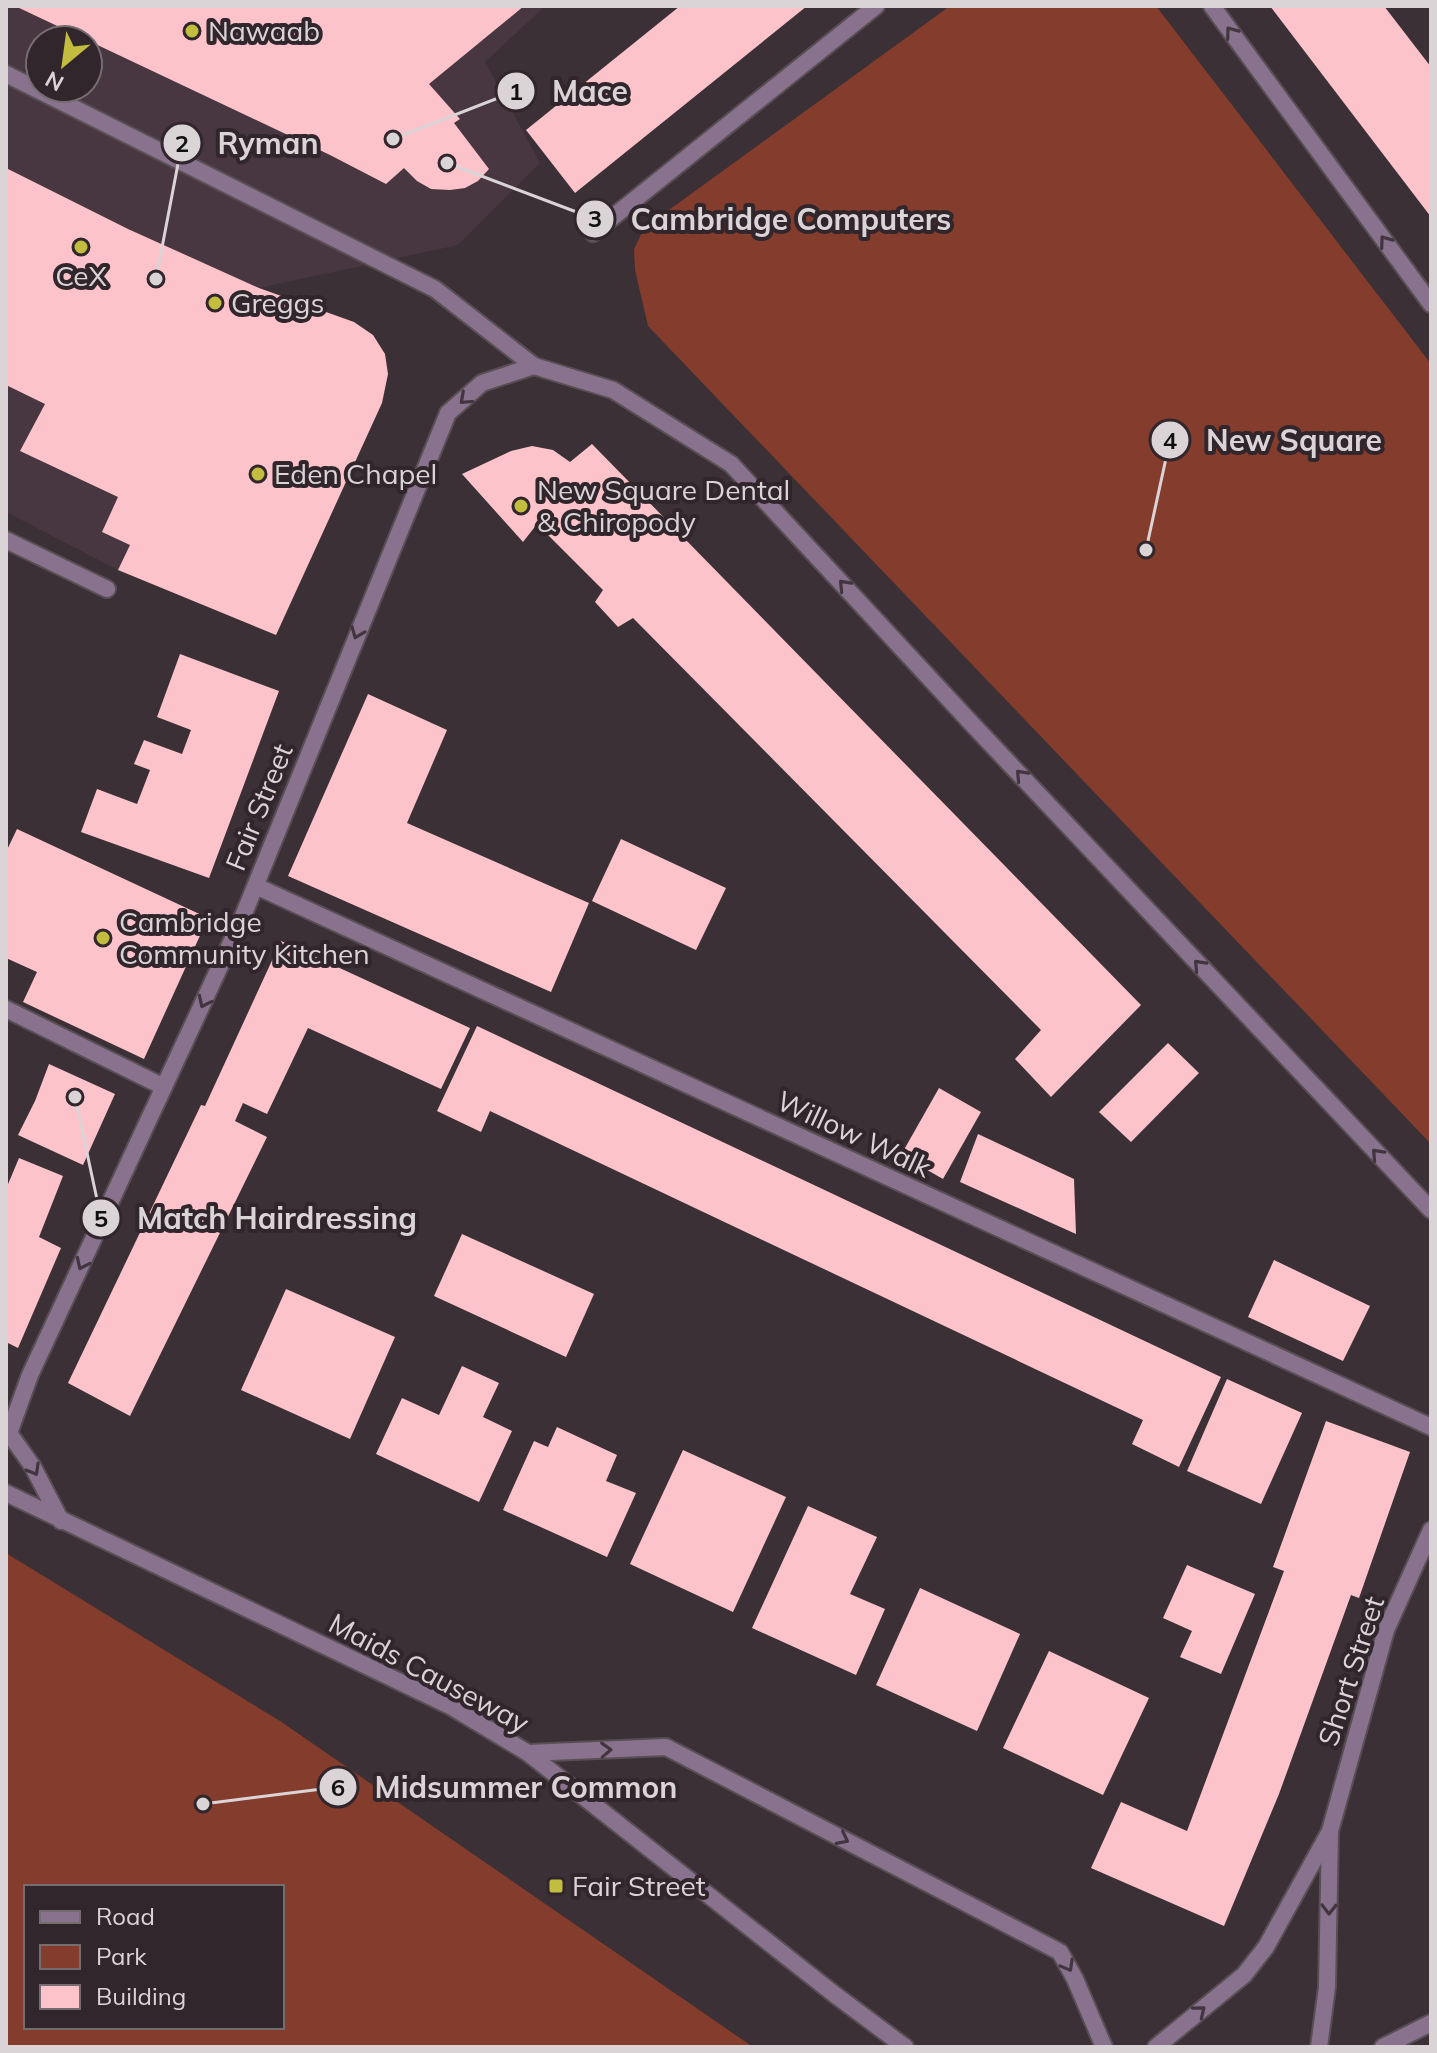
<svg xmlns="http://www.w3.org/2000/svg" width="1437" height="2053" viewBox="0 0 1437 2053" font-family="Mulish,sans-serif">
	<style>
		.built { fill: #483740; fill-rule: evenodd }
		.green { fill: #843c2c; fill-rule: evenodd }
		.building { fill: #fcc3cb }
		.lines { fill: none; stroke-linecap: round; stroke-linejoin: round }
		.service-casing { stroke: #584e53; stroke-width: 20 }
		.pedestrian-casing { stroke: #584e53; stroke-width: 20 }
		.minor-casing { stroke: #584e53; stroke-width: 20 }
		.tertiary-casing { stroke: #584e53; stroke-width: 20 }
		.service { stroke: #89728e; stroke-width: 16 }
		.pedestrian { stroke: #89728e; stroke-width: 16 }
		.minor { stroke: #89728e; stroke-width: 16 }
		.tertiary { stroke: #89728e; stroke-width: 16 }
		.oneway { stroke: #433540 }
		.poi-dot { fill: #c3bd3f; stroke: #31262c; stroke-width: 3 }
		.labels { text-anchor: middle; stroke-width: 8; stroke-linejoin: round; paint-order: stroke }
		.poi-label { font-size: 28px; fill: #dbd4d7; stroke: #31262c; text-anchor: start }
		.street-label { font-size: 28px; fill: #dbd4d7; stroke: #31262c }
		.leader { fill: none; stroke: #dbd4d7; stroke-width: 3 }
		.callout-dot { fill: #dbd4d7; stroke: #31262c; stroke-width: 3 }
		.mark-label { font-size: 24px; text-anchor: middle; font-weight: bold; fill: #111 }
		.callout-label { font-size: 30px; text-anchor: middle; font-weight: bold; fill: #dbd4d7; stroke: #31262c; stroke-width: 8; stroke-linejoin: round; paint-order: stroke }
	</style>
	<rect width="100%" height="100%" fill="#3b3036"/>
	<path class="built" d="M6 6H545L485 62 540 163 458 245 259 288 118 570 6 512ZM40 40H88V88H40Z"/>
	<g class="green">
		<path d="M950 6H1156L1431 364V1144L648 326 635 270 634 249 644 228Z"/>
		<path d="M6 1553 280 1721 753 2047H6ZM26 1887H282V2027H26Z"/>
	</g>
	<g class="building">
		<path d="M15 6H524L429 84 460 119 454 123 489 169 478 181 465 188 450 190 431 189 417 181 404 168 386 184 330 155Z"/>
		<path d="M680 6H807L575 193 526 130Z"/>
		<path d="M1270 6H1384L1431 67V217Z"/>
		<path d="M6 168 128 229 259 288 354 322 373 335 385 354 388 374 382 403 276 635 118 570 130 545 102 532 118 497 20 451 45 404 6 385Z"/>
		<path d="M592 444 1141 1005 1051 1097 1015 1059 1041 1030 633 618 618 627 595 602 603 590 537 524 523 542 462 474 511 451 532 446 553 450 570 462Z"/>
		<path d="M180 654 279 691 209 878 81 832 97 789 137 804 150 770 134 764 144 740 182 754 191 730 157 717Z"/>
		<path d="M368 694 447 730 407 823 589 903 551 992 288 876Z"/>
		<path d="M17 829 208 918 144 1059 23 1002 37 972 6 958V852Z"/>
		<path d="M621 839 726 888 696 950 592 901Z"/>
		<path d="M281 941 470 1028 441 1089 308 1028 267 1114 243 1103 235 1121 267 1137 130 1416 68 1383 201 1105 205 1106Z"/>
		<path d="M477 1026 1221 1377 1179 1467 1132 1444 1143 1420 490 1111 481 1132 437 1111Z"/>
		<path d="M1168 1043 1199 1073 1131 1142 1099 1112Z"/>
		<path d="M49 1064 115 1094 83 1165 18 1135 35 1101Z"/>
		<path d="M939 1088 981 1112 943 1179 901 1155Z"/>
		<path d="M978 1134 1074 1179 1076 1234 960 1182Z"/>
		<path d="M19 1158 63 1176 39 1237 61 1248 18 1348 6 1342V1189Z"/>
		<path d="M462 1234 594 1294 566 1357 434 1296Z"/>
		<path d="M1274 1260 1370 1306 1343 1361 1248 1317Z"/>
		<path d="M286 1289 395 1337 350 1439 241 1390Z"/>
		<path d="M462 1366 499 1383 483 1417 512 1431 479 1502 376 1454 402 1398 439 1415Z"/>
		<path d="M1227 1379 1302 1413 1261 1504 1187 1471Z"/>
		<path d="M1326 1421 1410 1452 1359 1598 1351 1595 1279 1794 1224 1926 1091 1868 1121 1802 1187 1831 1284 1571 1273 1567Z"/>
		<path d="M557 1427 617 1455 606 1481 636 1493 607 1557 503 1510 534 1441 548 1447Z"/>
		<path d="M683 1450 786 1497 733 1612 630 1564Z"/>
		<path d="M808 1506 877 1537 850 1594 885 1609 856 1675 752 1628Z"/>
		<path d="M1187 1565 1255 1594 1221 1674 1180 1657 1192 1631 1163 1618Z"/>
		<path d="M920 1588 1020 1634 977 1731 876 1685Z"/>
		<path d="M1049 1651 1149 1698 1103 1795 1003 1748Z"/>
	</g>
	<g class="lines">
		<g class="service-casing">
			<g id="service">
				<path d="M6 540 107 589"/>
				<path d="M6 1009 164 1087"/>
				<path d="M528 1753 666 1747 1060 1952 1075 1979 1104 2047"/>
			</g>
		</g>
		<g class="pedestrian-casing">
			<path id="pedestrian" d="M6 74 435 289 534 366"/>
		</g>
		<g class="minor-casing">
			<g id="minor">
				<path d="M1212 6 1431 304"/>
				<path d="M593 233 876 6"/>
				<path d="M256 886 1431 1427"/>
				<path d="M61 1521 33 1467 9 1433 30 1375 241 921 448 413 482 383 534 366 613 390 731 464 973 725 1431 1210"/>
				<path d="M1156 2047 1244 1975 1266 1947 1330 1831 1386 1630 1431 1530"/>
				<path d="M1319 2047 1327 1987 1330 1832"/>
				<path d="M1383 2047 1431 2023"/>
			</g>
		</g>
		<g class="tertiary-casing">
			<path id="tertiary" d="M6 1493 450 1706 528 1753 834 1994 905 2047"/>
		</g>
		<use href="#service" class="service"/>
		<use href="#pedestrian" class="pedestrian"/>
		<use href="#minor" class="minor"/>
		<use href="#tertiary" class="tertiary"/>
	</g>
	<defs><path id="oneway-chevron" d="M-2-3.5L2.5 0L-2 3.5" fill="none" stroke-width="1.6" stroke-linecap="round" stroke-linejoin="round" transform="scale(2)"/></defs>
	<g class="oneway">
		<use href="#oneway-chevron" transform="translate(1231 32) rotate(-126)"/>
		<use href="#oneway-chevron" transform="translate(1385 241) rotate(-126)"/>
		<use href="#oneway-chevron" transform="translate(465 399) rotate(138)"/>
		<use href="#oneway-chevron" transform="translate(844 585) rotate(-133)"/>
		<use href="#oneway-chevron" transform="translate(357 633) rotate(112)"/>
		<use href="#oneway-chevron" transform="translate(1021 775) rotate(-133)"/>
		<use href="#oneway-chevron" transform="translate(1199 965) rotate(-133)"/>
		<use href="#oneway-chevron" transform="translate(204 1002) rotate(115)"/>
		<use href="#oneway-chevron" transform="translate(1377 1154) rotate(-133)"/>
		<use href="#oneway-chevron" transform="translate(82 1264) rotate(115)"/>
		<use href="#oneway-chevron" transform="translate(34 1470) rotate(60)"/>
		<use href="#oneway-chevron" transform="translate(606 1750) rotate(-2)"/>
		<use href="#oneway-chevron" transform="translate(843 1839) rotate(27)"/>
		<use href="#oneway-chevron" transform="translate(1329 1909) rotate(91)"/>
		<use href="#oneway-chevron" transform="translate(1068 1966) rotate(61)"/>
		<use href="#oneway-chevron" transform="translate(1200 2011) rotate(-39)"/>
	</g>
	<g class="poi-dot">
		<circle cx="192" cy="31" r="8"/>
		<circle cx="81" cy="247" r="8"/>
		<circle cx="215" cy="303" r="8"/>
		<circle cx="258" cy="474" r="8"/>
		<circle cx="521" cy="506" r="8"/>
		<circle cx="103" cy="938" r="8"/>
		<rect x="548" y="1878" width="16" height="16" rx="4"/>
	</g>
	<g class="labels">
		<g class="poi-label">
			<text x="208" y="41">Nawaab</text>
			<text x="81" y="286" text-anchor="middle">CeX</text>
			<text x="231" y="313">Greggs</text>
			<text x="274" y="484">Eden Chapel</text>
			<text x="537" y="500">New Square Dental<tspan x="537" dy="32">&amp; Chiropody</tspan></text>
			<text x="119" y="932">Cambridge<tspan x="119" dy="32">Community Kitchen</tspan></text>
			<text x="572" y="1896">Fair Street</text>
		</g>
		<g class="street-label">
			<text transform="translate(259 807) rotate(-68)" y="10">Fair Street</text>
			<text transform="translate(854 1134) rotate(25)" y="10">Willow Walk</text>
			<text transform="translate(1351 1671) rotate(-72)" y="10">Short Street</text>
			<text transform="translate(429 1673) rotate(28)" y="10">Maids Causeway</text>
		</g>
	</g>
	<path class="leader" d="M393 139L516 91M156 279L182 143M447 163L595 219M1146 550L1170 440M75 1097L101 1218M203 1804L338 1787"/>
	<g class="callout-dot">
		<circle cx="393" cy="139" r="8"/>
		<circle cx="156" cy="279" r="8"/>
		<circle cx="447" cy="163" r="8"/>
		<circle cx="1146" cy="550" r="8"/>
		<circle cx="75" cy="1097" r="8"/>
		<circle cx="203" cy="1804" r="8"/>
		<circle cx="516" cy="91" r="20"/>
		<circle cx="182" cy="143" r="20"/>
		<circle cx="595" cy="219" r="20"/>
		<circle cx="1170" cy="440" r="20"/>
		<circle cx="101" cy="1218" r="20"/>
		<circle cx="338" cy="1787" r="20"/>
	</g>
	<g class="mark-label">
		<text x="516" y="100">1</text>
		<text x="182" y="152">2</text>
		<text x="595" y="227">3</text>
		<text x="1170" y="449">4</text>
		<text x="101" y="1227">5</text>
		<text x="338" y="1796">6</text>
	</g>
	<g class="callout-label">
		<text x="590" y="102">Mace</text>
		<text x="268" y="154">Ryman</text>
		<text x="791" y="230">Cambridge Computers</text>
		<text x="1294" y="451">New Square</text>
		<text x="277" y="1229">Match Hairdressing</text>
		<text x="526" y="1798">Midsummer Common</text>
	</g>
	<rect width="1437" height="2053" fill="none" stroke="#dbd4d7" stroke-width="16"/>
	<rect x="24" y="1885" width="260" height="144" fill="#31262c" stroke="#756c70" stroke-width="2"/>
	<rect x="40" y="1911" width="40" height="12" fill="#89728e" stroke="#756c70" stroke-width="2"/>
	<text x="96" y="1925" font-size="24" fill="#dbd4d7">Road</text>
	<rect x="40" y="1945" width="40" height="24" fill="#843c2c" stroke="#756c70" stroke-width="2"/>
	<text x="96" y="1965" font-size="24" fill="#dbd4d7">Park</text>
	<rect x="40" y="1985" width="40" height="24" fill="#fcc3cb" stroke="#756c70" stroke-width="2"/>
	<text x="96" y="2005" font-size="24" fill="#dbd4d7">Building</text>
	<g transform="translate(64 64) rotate(209)"><circle r="38" fill="#31262c" stroke="#756c70" stroke-width="2"/>
	<path d="M0-6L14 30L0 20L-14 30Z" fill="#c3bd3f"/>
	<text y="-12" font-size="22" font-weight="bold" text-anchor="middle" fill="#dbd4d7">N</text>
	</g>
</svg>
